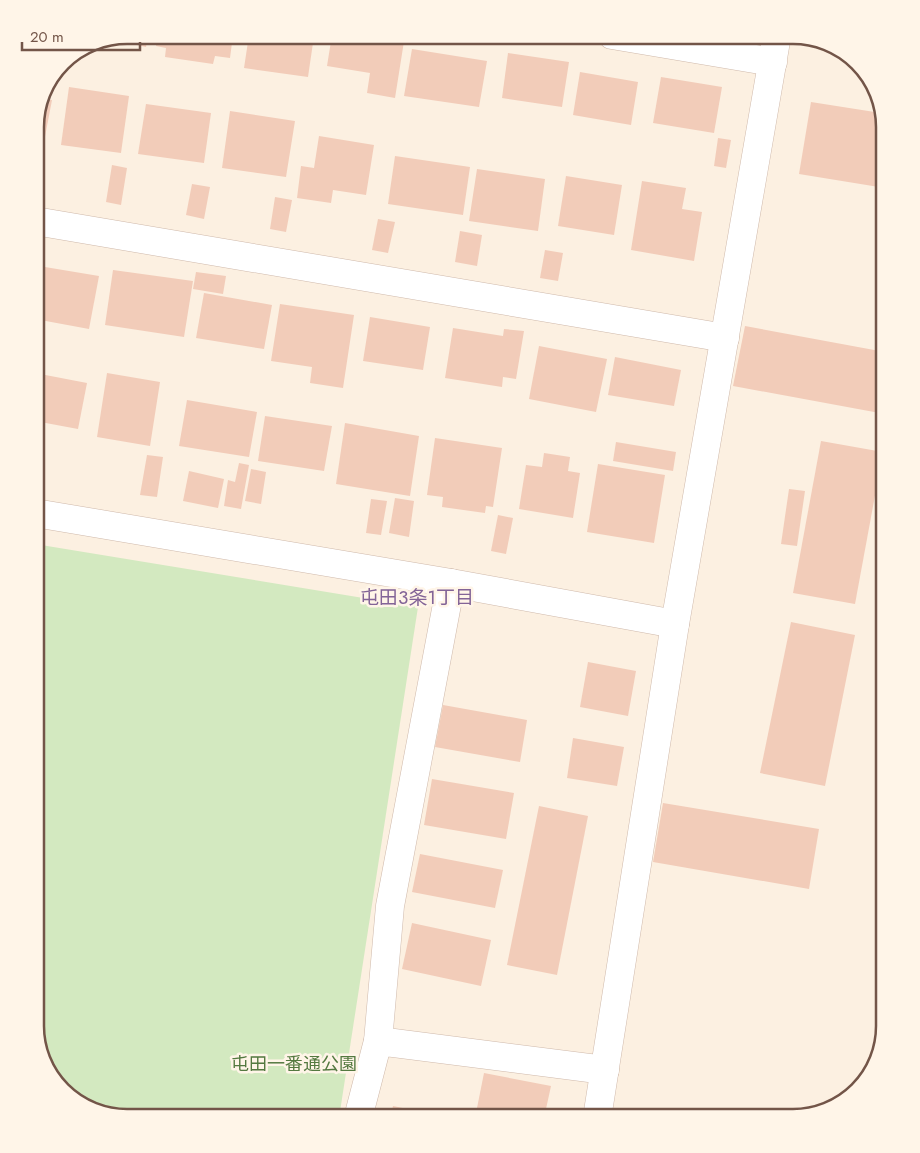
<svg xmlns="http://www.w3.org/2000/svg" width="920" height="1153" viewBox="0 0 920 1153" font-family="Jost,'Noto Sans JP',sans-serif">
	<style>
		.green { fill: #d3e9c0 }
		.building { fill: #f2ccb9 }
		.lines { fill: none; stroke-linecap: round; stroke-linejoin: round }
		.minor-casing { stroke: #cfb9ab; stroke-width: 29 }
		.minor { stroke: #fff; stroke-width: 28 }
		.labels { text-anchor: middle; stroke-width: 5; stroke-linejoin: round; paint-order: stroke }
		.park-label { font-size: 18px; fill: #547940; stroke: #fff5e8 }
		.neighbourhood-label { font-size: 19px; fill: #836497; stroke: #fff5e8 }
		.rim { fill: none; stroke: #735548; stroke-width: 2.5 }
	</style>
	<rect width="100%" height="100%" fill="#fcf0e1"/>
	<path class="green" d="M35 544 418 607 339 1118H127L81 1106 51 1077 35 1026Z"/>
	<g class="building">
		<path d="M127 35H148L146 47 113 40Z"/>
		<path d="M158 35H233L230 58 215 56 213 64 165 57 166 48 156 46Z"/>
		<path d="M249 35 314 36 308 77 244 68Z"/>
		<path d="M332 35H405L395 98 367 93 370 73 327 66Z"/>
		<path d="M412 49 487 61 479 107 404 96Z"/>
		<path d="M508 53 569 62 562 107 502 98Z"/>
		<path d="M580 72 638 82 631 125 573 115Z"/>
		<path d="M661 77 722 87 714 133 653 123Z"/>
		<path d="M69 87 129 96 121 153 61 145Z"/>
		<path d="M41 98 52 100 43 147 35 146V121Z"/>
		<path d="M811 102 881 113 885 127V188L799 174Z"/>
		<path d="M146 104 211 113 204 163 138 154Z"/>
		<path d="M230 111 295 121 286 177 222 168Z"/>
		<path d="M319 136 374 145 366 195 333 190 331 203 297 198 301 166 314 168Z"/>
		<path d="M718 138 731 140 726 168 714 166Z"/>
		<path d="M395 156 470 167 463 215 388 204Z"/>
		<path d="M112 165 127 168 121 205 106 202Z"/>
		<path d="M477 169 545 179 538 231 469 221Z"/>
		<path d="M566 176 622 185 614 235 558 226Z"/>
		<path d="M642 181 686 188 682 209 702 212 694 261 631 250Z"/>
		<path d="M192 184 210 187 204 219 186 215Z"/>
		<path d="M275 197 292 200 286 232 270 229Z"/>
		<path d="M378 219 395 222 388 253 372 250Z"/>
		<path d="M460 231 482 235 477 266 455 262Z"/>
		<path d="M545 250 563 253 558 281 540 278Z"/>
		<path d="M39 266 99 276 89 329 35 319V289Z"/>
		<path d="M113 270 193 281 184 337 105 325Z"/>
		<path d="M196 272 226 276 223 294 193 289Z"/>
		<path d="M204 293 272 305 264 349 196 338Z"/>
		<path d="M280 304 354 315 343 388 310 383 312 367 271 361Z"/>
		<path d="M370 317 430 327 423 370 363 361Z"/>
		<path d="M745 326 885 352V414L733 386Z"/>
		<path d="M453 328 503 336 504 329 524 331 516 379 503 377 502 387 445 378Z"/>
		<path d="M539 346 607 359 596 412 529 399Z"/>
		<path d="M615 357 681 370 674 406 608 395Z"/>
		<path d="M35 373 87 383 78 429 35 421Z"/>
		<path d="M107 373 160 382 150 446 97 437Z"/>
		<path d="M187 400 257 412 249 457 179 446Z"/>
		<path d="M265 416 332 426 324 471 258 461Z"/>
		<path d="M345 423 419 436 410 496 336 484Z"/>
		<path d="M435 438 502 448 493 507 486 506 485 513 442 507 443 497 427 495Z"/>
		<path d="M821 441 883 452 855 604 793 593Z"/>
		<path d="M616 442 676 452 673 471 613 461Z"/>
		<path d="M544 453 570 457 568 471 580 473 573 518 519 509 526 465 542 467Z"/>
		<path d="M147 455 163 457 157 497 140 495Z"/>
		<path d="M239 463 249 465 241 509 224 506 228 480 235 482Z"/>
		<path d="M598 464 665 475 654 543 587 532Z"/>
		<path d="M251 469 266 472 261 504 245 501Z"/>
		<path d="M189 471 224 479 218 508 183 501Z"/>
		<path d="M789 489 805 491 797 546 781 544Z"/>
		<path d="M395 498 414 501 409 537 389 533Z"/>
		<path d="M371 499 387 501 381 535 366 533Z"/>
		<path d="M498 515 513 518 506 554 491 551Z"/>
		<path d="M791 622 855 635 825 786 760 773Z"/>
		<path d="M588 662 636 671 628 716 580 707Z"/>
		<path d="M443 705 527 720 520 762 435 747Z"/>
		<path d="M573 738 624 747 617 786 567 778Z"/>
		<path d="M432 779 514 793 506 839 424 825Z"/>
		<path d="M663 803 819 829 809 889 653 862Z"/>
		<path d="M539 806 588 816 557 975 507 965Z"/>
		<path d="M420 854 503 870 495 908 412 892Z"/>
		<path d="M412 923 491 940 481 986 402 969Z"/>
		<path d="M484 1073 551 1086 544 1118H475Z"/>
		<path d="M393 1106 446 1117V1118H390Z"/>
	</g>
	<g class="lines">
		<g class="minor-casing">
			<g id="minor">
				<path d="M612 35 773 62"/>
				<path d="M35 221 725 338"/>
				<path d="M35 513 451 583 675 624"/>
				<path d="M378 1041 390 906 451 583"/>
				<path d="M358 1118 378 1041 605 1070"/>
				<path d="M597 1118 675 624 777 35"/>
			</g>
		</g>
		<use href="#minor" class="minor"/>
	</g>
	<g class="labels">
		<g class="park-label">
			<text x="294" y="1070">屯田一番通公園</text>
		</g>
		<g class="neighbourhood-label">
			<text x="417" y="604">屯田3条1丁目</text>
		</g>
	</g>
	<path d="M0 0H920V1153H0ZM127 44H793A83 83 0 0 1 876 127V1026A83 83 0 0 1 793 1109H127A83 83 0 0 1 44 1026V127A83 83 0 0 1 127 44Z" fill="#fff5e8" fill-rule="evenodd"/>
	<path class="rim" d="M127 44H793A83 83 0 0 1 876 127V1026A83 83 0 0 1 793 1109H127A83 83 0 0 1 44 1026V127A83 83 0 0 1 127 44Z"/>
	<path d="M22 42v8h118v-8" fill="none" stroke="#735548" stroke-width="2.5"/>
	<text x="30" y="42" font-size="15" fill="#735548" stroke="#fff5e8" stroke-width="4" paint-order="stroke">20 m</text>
</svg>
